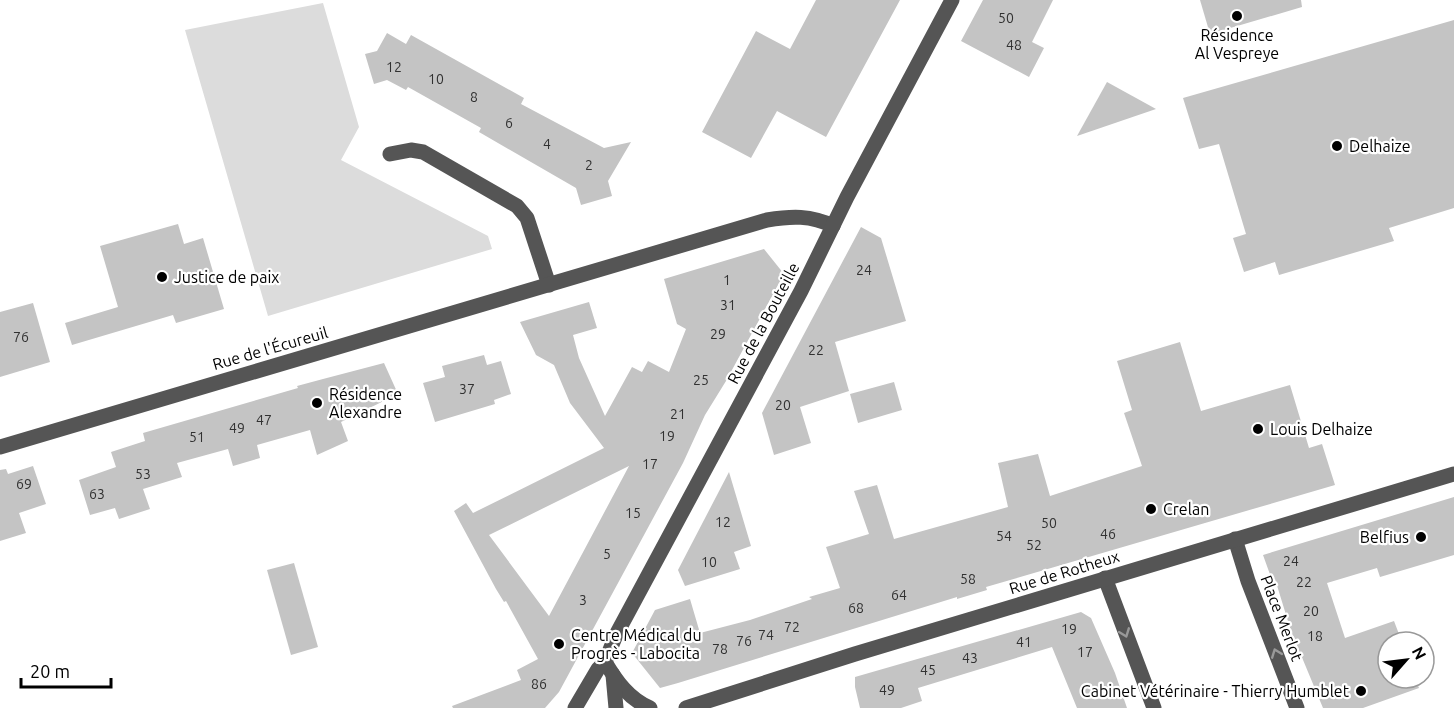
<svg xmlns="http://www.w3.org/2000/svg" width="1454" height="708" viewBox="0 0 1454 708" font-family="Ubuntu,sans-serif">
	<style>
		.green { fill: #dcdcdc }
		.building { fill: #c4c4c4; fill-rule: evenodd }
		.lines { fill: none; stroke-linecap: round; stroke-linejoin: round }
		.minor { stroke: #555; stroke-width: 15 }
		.oneway { stroke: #999 }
		.poi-dot { fill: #000; stroke: #fff; stroke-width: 2 }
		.labels { text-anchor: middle; stroke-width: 4.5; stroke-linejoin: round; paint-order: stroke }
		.number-label { font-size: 14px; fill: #313131 }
		.poi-label { font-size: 16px; fill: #000; stroke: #fff; text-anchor: start }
		.street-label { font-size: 16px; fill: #000; stroke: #fff }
	</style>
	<rect width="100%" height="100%" fill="#fff"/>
	<path class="green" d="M323 3 359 127 341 160 488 236 492 249 268 316 185 30Z"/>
	<g class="building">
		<path d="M816 0H900L826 137 777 111 751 158 702 132 756 31 790 49Z"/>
		<path d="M983 0H1053L1032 42 1044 48 1029 77 961 41Z"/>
		<path d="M1200 0H1301L1302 7 1210 34Z"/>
		<path d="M1454 20V208L1389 228 1394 241 1279 275 1275 262 1244 272 1233 238 1246 234 1219 144 1199 149 1183 98Z"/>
		<path d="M387 33 406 44 411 35 524 98 521 104 604 148 631 142 608 181 612 196 581 205 576 188 479 132 481 128 408 87 406 90 387 80 374 84 365 54 377 51Z"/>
		<path d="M1107 82 1156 109 1077 136Z"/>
		<path d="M178 224 184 244 203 238 224 309 176 323 173 315 72 345 65 323 118 307 100 246Z"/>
		<path d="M861 227 881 238 906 321 835 342 849 391 800 407 811 443 774 455 762 413Z"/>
		<path d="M764 249 784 274 726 381 705 415 683 463 559 692 545 708H453L452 706 521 680 517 670 538 659 506 601 504 602 496 589 454 511 466 503 473 513 604 448 570 403 554 365 536 355 520 322 589 302 597 328 573 335 579 358 605 416 632 367 642 372 648 361 669 372 686 329 677 324 664 279ZM629 466 549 616 489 535Z"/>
		<path d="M33 303 50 362 0 377V312Z"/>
		<path d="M1180 342 1201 411 1290 385 1309 448 1322 444 1335 485 986 587 987 590 957 599V597L678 683 660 688 632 653 655 610 690 599 700 633 750 620 812 599 809 597 840 588 826 547 869 534 854 491 877 485 894 539 1008 507 998 463 1038 454 1050 496 1142 466 1124 413 1132 410 1117 361Z"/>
		<path d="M484 355 487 365 501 361 511 394 494 400 495 404 435 422 423 383 445 377 442 366Z"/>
		<path d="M384 363 398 394 341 422 348 441 317 455 310 430 257 445 260 458 233 466 228 449 177 463 182 477 143 489 150 509 119 519 115 508 90 515 79 480 116 467 111 452 145 441 143 433 298 388 297 386 323 379Z"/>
		<path d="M894 382 902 410 858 423 850 394Z"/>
		<path d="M33 466 46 504 19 513 26 533 0 541V470L6 469 8 474Z"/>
		<path d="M729 472 751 546 734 552 740 569 685 586 678 570Z"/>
		<path d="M1454 497V555L1380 577 1377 568 1327 583 1345 638 1394 621 1402 642H1388V678H1415L1419 688 1363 708H1323L1291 631 1275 579 1272 580 1263 555Z"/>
		<path d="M294 563 318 647 291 655 267 570Z"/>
		<path d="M1081 612 1091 618 1115 673 1127 708H1077L1052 647 918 688 922 701 901 708H860L855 687V677Z"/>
	</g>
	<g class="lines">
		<g class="minor">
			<path d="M390 154 411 150 423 152 517 206 527 218 549 285"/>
			<path d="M0 447 767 220C791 216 811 215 833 226"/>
			<path d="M1235 539 1248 581 1297 708"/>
			<path d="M1105 578 1154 708"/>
			<path d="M605 662C617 682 629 699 650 708"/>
			<path d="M613 675 616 708"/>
			<path d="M575 708 598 669 605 662 616 635 801 291 847 197 952 0"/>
			<path d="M686 708 855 654 1454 474"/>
		</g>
	</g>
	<defs><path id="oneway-chevron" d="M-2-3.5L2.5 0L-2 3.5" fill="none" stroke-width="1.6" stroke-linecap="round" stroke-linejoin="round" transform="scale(1.5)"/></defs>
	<g class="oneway">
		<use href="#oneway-chevron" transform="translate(1125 633) rotate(69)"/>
		<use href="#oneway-chevron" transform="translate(1276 653) rotate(-111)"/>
	</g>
	<g class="poi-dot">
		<circle cx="1237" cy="16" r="6"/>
		<circle cx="1337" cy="146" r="6"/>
		<circle cx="162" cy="277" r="6"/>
		<circle cx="317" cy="403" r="6"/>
		<circle cx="1258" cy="429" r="6"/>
		<circle cx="1151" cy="509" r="6"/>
		<circle cx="1421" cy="537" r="6"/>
		<circle cx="559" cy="644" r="6"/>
		<circle cx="1361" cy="691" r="6"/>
	</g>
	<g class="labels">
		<g class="number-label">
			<text x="1006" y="23">50</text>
			<text x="1014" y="50">48</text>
			<text x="394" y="72">12</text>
			<text x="436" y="84">10</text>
			<text x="474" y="102">8</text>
			<text x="509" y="128">6</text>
			<text x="547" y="149">4</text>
			<text x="589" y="170">2</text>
			<text x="864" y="275">24</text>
			<text x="727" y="285">1</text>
			<text x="728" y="310">31</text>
			<text x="718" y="339">29</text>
			<text x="21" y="342">76</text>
			<text x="816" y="355">22</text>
			<text x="701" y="385">25</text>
			<text x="467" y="394">37</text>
			<text x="783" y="410">20</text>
			<text x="678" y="419">21</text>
			<text x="264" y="425">47</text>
			<text x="237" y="433">49</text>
			<text x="667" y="441">19</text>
			<text x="197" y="442">51</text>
			<text x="650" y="469">17</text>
			<text x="143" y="479">53</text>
			<text x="24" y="489">69</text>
			<text x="97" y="499">63</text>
			<text x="633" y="518">15</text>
			<text x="723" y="527">12</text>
			<text x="1049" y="528">50</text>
			<text x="1108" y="539">46</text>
			<text x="1004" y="541">54</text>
			<text x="1034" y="550">52</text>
			<text x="607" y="559">5</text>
			<text x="1291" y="566">24</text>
			<text x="709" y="567">10</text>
			<text x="968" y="584">58</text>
			<text x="1304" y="587">22</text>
			<text x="899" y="600">64</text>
			<text x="583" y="605">3</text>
			<text x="856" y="613">68</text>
			<text x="1311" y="616">20</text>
			<text x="792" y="632">72</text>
			<text x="1069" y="634">19</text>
			<text x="766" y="640">74</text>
			<text x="1315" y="641">18</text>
			<text x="744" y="646">76</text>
			<text x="1024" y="647">41</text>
			<text x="720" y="654">78</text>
			<text x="1085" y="657">17</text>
			<text x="970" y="663">43</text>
			<text x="928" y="675">45</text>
			<text x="539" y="689">86</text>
			<text x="887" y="695">49</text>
		</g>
		<g class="poi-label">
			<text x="1237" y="41" text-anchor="middle">Résidence<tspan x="1237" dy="18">Al Vespreye</tspan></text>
			<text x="1349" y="152">Delhaize</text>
			<text x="174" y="283">Justice de paix</text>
			<text x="329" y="400">Résidence<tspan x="329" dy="18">Alexandre</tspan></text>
			<text x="1270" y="435">Louis Delhaize</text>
			<text x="1163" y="515">Crelan</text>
			<text x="1409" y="543" text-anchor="end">Belfius</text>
			<text x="571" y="641">Centre Médical du<tspan x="571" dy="18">Progrès - Labocita</tspan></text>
			<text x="1349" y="697" text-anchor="end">Cabinet Vétérinaire - Thierry Humblet</text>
		</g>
		<g class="street-label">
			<text transform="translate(763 323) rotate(-62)" y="6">Rue de la Bouteille</text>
			<text transform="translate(270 348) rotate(-16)" y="6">Rue de l'Écureuil</text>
			<text transform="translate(1064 572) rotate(-17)" y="6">Rue de Rotheux</text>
			<text transform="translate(1282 618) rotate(69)" y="6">Place Merlot</text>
		</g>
	</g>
	<g transform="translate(1406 660) rotate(62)"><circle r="28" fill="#ffffff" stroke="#999999" stroke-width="1.5"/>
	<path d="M0-4.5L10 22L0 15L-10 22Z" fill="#000000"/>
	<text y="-9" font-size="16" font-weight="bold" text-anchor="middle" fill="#000000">N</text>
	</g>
	<path d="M21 678v9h90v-9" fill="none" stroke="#000000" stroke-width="3"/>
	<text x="30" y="678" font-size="18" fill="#000000" stroke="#ffffff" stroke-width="4.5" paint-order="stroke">20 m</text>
</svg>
